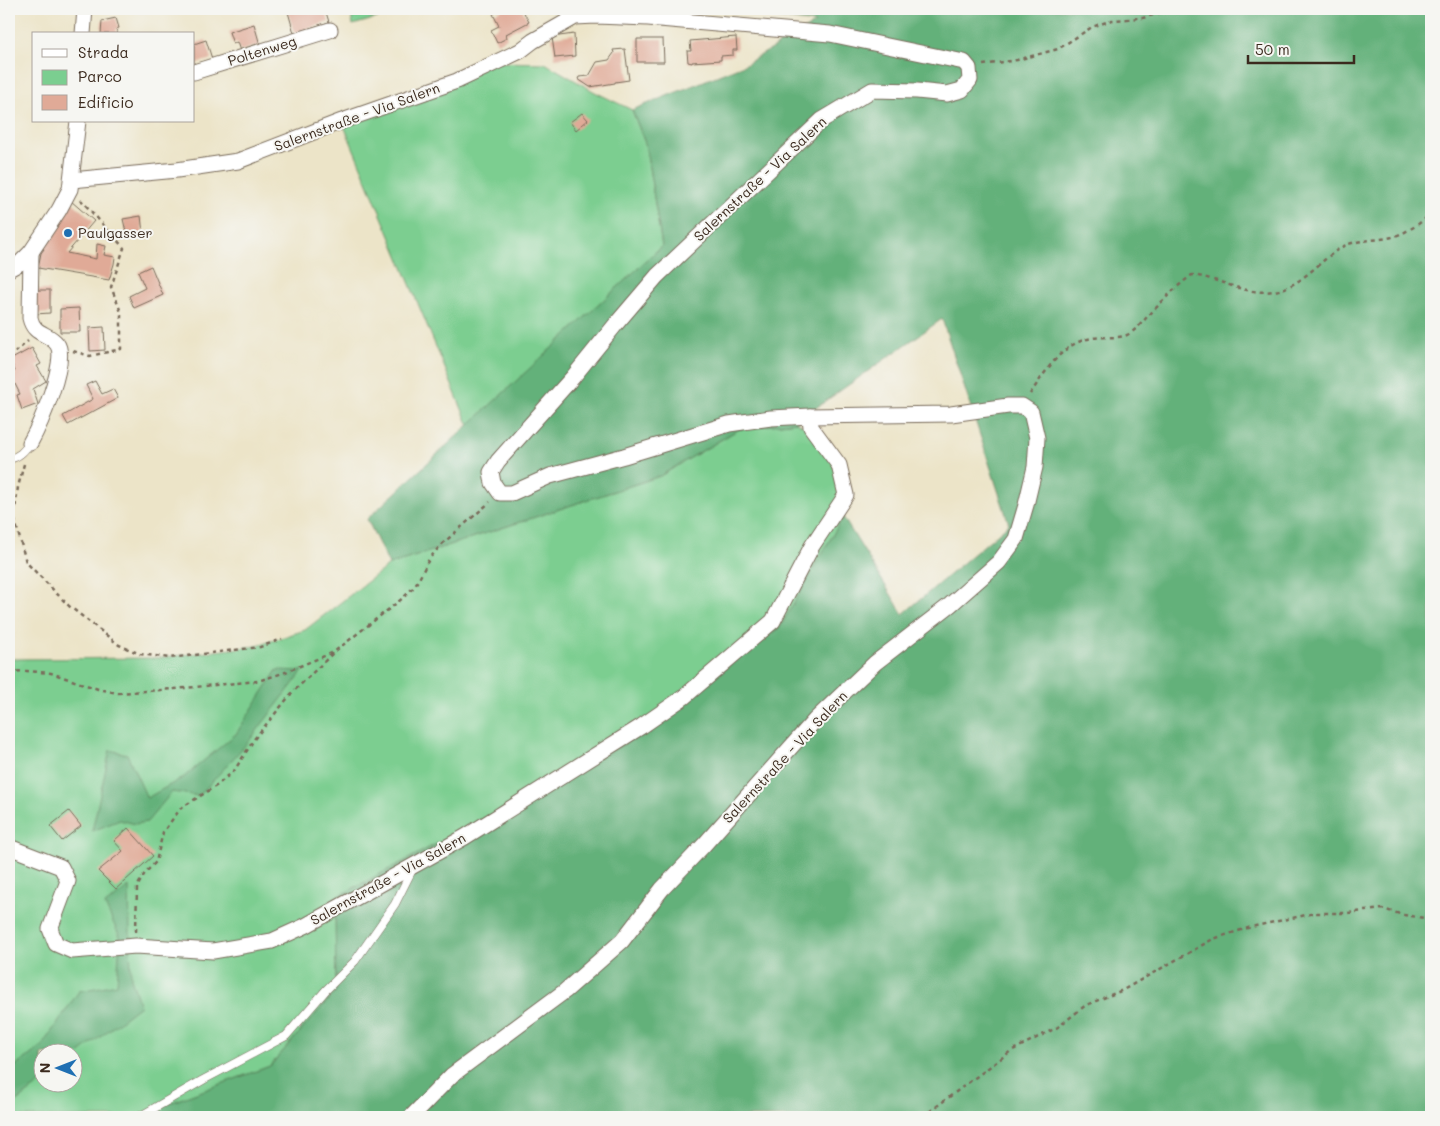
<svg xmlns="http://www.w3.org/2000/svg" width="1440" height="1126" viewBox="0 0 1440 1126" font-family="Mali,sans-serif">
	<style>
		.green { fill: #7bce90; stroke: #5b7c57; fill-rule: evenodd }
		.forest { fill: #64b17a; stroke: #506e4c }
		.building { fill: #e0aa97 }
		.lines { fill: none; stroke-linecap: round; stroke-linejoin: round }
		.lane-casing { stroke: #796b5a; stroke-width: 9 }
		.street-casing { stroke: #796b5a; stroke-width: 17 }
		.path { stroke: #796b5a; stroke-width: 2.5; stroke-dasharray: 4 4; stroke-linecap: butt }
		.lane { stroke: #fff; stroke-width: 8 }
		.street { stroke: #fff; stroke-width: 15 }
		.poi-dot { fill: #1f6fb2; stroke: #f6f6f2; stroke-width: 2 }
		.labels { text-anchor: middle; stroke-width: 4; stroke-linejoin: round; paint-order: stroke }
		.street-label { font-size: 14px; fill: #3b2a1e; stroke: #f6f6f2 }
		.poi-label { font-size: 14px; fill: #3b2a1e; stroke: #f6f6f2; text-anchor: start }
	</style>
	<rect width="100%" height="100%" fill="#f6f6f2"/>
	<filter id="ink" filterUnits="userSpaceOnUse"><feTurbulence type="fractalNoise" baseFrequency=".02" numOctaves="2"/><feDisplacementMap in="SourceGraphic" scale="10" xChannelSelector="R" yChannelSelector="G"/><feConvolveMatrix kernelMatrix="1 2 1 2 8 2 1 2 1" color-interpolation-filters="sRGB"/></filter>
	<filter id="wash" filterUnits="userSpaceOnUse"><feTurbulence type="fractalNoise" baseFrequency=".0096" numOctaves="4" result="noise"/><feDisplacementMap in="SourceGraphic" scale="20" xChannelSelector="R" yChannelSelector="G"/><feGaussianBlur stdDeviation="1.12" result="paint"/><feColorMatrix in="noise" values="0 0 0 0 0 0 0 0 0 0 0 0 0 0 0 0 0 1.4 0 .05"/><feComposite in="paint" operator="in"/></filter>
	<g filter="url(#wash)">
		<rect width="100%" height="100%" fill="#ece4c8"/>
		<g class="green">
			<path d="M350 9H408L353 25Z"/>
			<path d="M497 62 545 63 595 92 632 110 645 143 662 246 469 426 342 121Z"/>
			<path d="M796 422 813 431 834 462 843 517 781 627 624 744 335 898 336 991 270 1066 157 1108 159 1117H9V659L159 658 256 646 305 630 389 565 660 476 739 429ZM42 1054H72V1084H42Z"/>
		</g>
		<g class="forest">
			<path d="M715 9H1431V1117H159L156 1108 270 1066 336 991 335 898 624 744 780 627 843 517 903 614 1009 524 942 319 796 422 739 429 660 476 389 565 367 519 662 246 645 143 632 110 746 64 815 23Z"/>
			<path d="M277 670 303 671 249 741 199 796 172 792 147 822 135 824 120 820 92 831 110 750 127 754 147 798 184 777 236 734Z"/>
			<path d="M129 887 131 978 140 1006 73 1058 72 1054H42V1082L9 1108V1071L41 1047 79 991 117 984 120 937 105 905Z"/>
		</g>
		<g id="blocks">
			<g class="building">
				<path d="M296 9 298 10 302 9H325L329 22 294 33 288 12Z"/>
				<path d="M503 9H522L529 22 506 34 507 38 497 43 491 30 499 26 493 14Z"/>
				<path d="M116 18 119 28 116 29 118 34H101L102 21Z"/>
				<path d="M254 24 260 45 240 51 237 42 233 44 229 32Z"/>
				<path d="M574 34 575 56 555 58 552 37Z"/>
				<path d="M736 37 737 50H733V55L721 56V60L692 62V63L688 62 687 51H691L690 41Z"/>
				<path d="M637 39H663L664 62H637Z"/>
				<path d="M206 40 212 59 194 64V44Z"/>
				<path d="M625 49 629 80 615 82V83L590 87 578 79 579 77 589 76 597 62 609 60 614 53 613 50Z"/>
				<path d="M582 113 588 120 576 130 570 122Z"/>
				<path d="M71 201 94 221 67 253 96 259 97 244 106 246 104 255 115 257 114 264 109 280 38 268 41 253 44 249 42 248Z"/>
				<path d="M141 216 143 233 127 236 123 219Z"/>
				<path d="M151 266 163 295 134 308 129 296 145 288 138 272Z"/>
				<path d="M35 290H50V313L35 314Z"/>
				<path d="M79 308 80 332H60V309Z"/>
				<path d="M104 327 105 350 90 351 89 328Z"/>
				<path d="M32 348 41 364 37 366 46 381 33 389 38 404 22 410 17 395 20 394 10 374 15 371 10 360Z"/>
				<path d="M95 381 102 394 113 389 118 398 68 425 63 416 93 399 86 385Z"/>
				<path d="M69 811 81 826 62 841 50 826Z"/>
				<path d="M128 828 153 856 116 889 98 871 123 851 114 841Z"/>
			</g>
		</g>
	</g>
	<g filter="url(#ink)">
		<use href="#blocks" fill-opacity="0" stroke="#796b5a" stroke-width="1"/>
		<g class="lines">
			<g class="lane-casing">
				<g id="lane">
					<path d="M9 459C19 457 24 451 30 443"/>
					<path d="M139 1117 203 1080 286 1036 326 990 355 961 395 904 412 870"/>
				</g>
			</g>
			<g class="street-casing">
				<g id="street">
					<path d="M83 34 85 9"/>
					<path d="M194 72 330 30"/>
					<path d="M72 180 177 170 238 161 342 121 457 81 520 51 533 41 575 17 596 16 648 18 830 34 964 62 969 68 970 80 962 90 947 94 917 91 872 90 822 120 657 276 616 324 573 377 498 461 491 472 493 483 500 493H512L550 476 624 456 729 424 771 418 810 416 951 414 1008 406H1022L1031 412 1037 438 1035 467 1026 505 1016 539 999 562 950 605 875 663 815 720 703 846 662 889 622 941 565 991 452 1075 411 1117"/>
					<path d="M9 269 20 263 31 252 59 210 70 189 78 121"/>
					<path d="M30 443C39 427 69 359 57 344 48 332 34 336 30 318L31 252"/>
					<path d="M9 847 61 867 68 881 50 929 56 944 72 951 136 946 213 951 272 941 305 926 465 837 642 726 684 697 773 621 812 546 846 495 839 465 811 427 810 416"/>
				</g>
			</g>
			<g class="path">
				<path d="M983 65 1017 60 1058 49 1092 27 1112 20 1143 18 1173 9"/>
				<path d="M73 351 90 356 121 349V312L111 287 124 248 81 200"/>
				<path d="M9 358 28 341"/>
				<path d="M1030 394C1047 370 1062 342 1093 338 1104 336 1117 339 1127 335 1135 331 1142 323 1147 317 1162 302 1175 287 1192 275 1219 278 1245 296 1274 291 1295 288 1312 270 1328 257 1333 253 1338 249 1344 246 1359 239 1376 241 1392 237 1406 233 1422 223 1431 213"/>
				<path d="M24 464 18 487 14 517 26 562 69 606 119 645 140 654 170 658 260 647 282 639"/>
				<path d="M9 672 27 671 51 673 98 689 118 693 174 689 258 681 283 673 334 652 403 598 413 588 419 579 429 559 441 545 490 502"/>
				<path d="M136 932 137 887 145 873 156 862 163 832 181 808 216 786 234 771 255 738 292 693 333 653"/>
				<path d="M906 1117 929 1112 1011 1051 1058 1027 1086 1005 1123 990 1213 939 1251 927 1315 913H1348L1382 909 1404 915 1431 919"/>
			</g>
			<use href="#lane" class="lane"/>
			<use href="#street" class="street"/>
		</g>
	</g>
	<circle class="poi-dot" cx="68" cy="233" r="5"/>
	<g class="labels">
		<g class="street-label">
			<text transform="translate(262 51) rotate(-17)" y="5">Poltenweg</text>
			<text transform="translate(357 117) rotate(-20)" y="5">Salernstraße - Via Salern</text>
			<text transform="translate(760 179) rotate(-43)" y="5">Salernstraße - Via Salern</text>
			<text transform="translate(785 757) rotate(-47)" y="5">Salernstraße - Via Salern</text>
			<text transform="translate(388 879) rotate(-29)" y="5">Salernstraße - Via Salern</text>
		</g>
		<g class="poi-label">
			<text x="78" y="238">Paulgasser</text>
		</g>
	</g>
	<rect width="1440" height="1126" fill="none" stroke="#f6f6f2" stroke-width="30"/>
	<rect x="32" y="32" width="162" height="90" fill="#f6f6f2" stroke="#aba49d"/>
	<rect x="42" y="49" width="25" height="8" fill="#ffffff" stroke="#aba49d"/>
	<text x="78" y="58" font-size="15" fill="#3b2a1e">Strada</text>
	<rect x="42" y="70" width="25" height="15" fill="#7bce90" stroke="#aba49d"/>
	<text x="78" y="82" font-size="15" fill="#3b2a1e">Parco</text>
	<rect x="42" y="95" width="25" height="15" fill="#e0aa97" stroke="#aba49d"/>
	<text x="78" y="108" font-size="15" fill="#3b2a1e">Edificio</text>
	<g transform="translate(58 1068) rotate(270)"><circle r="24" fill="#f6f6f2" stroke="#aba49d"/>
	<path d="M0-4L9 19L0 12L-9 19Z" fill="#1f6fb2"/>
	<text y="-8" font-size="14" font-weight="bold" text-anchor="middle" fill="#3b2a1e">N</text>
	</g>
	<path d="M1248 55v8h106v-8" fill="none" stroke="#3b2a1e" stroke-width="2.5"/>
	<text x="1255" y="55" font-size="15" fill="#3b2a1e" stroke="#f6f6f2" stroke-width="4" paint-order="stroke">50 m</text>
</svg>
